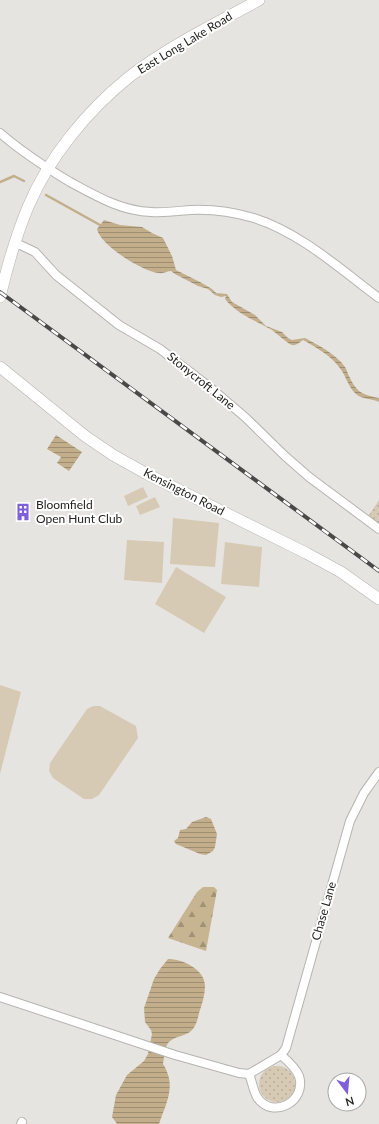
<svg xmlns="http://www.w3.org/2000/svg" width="379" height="1124" viewBox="0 0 379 1124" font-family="Lato,sans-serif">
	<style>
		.grass { fill: url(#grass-dots) }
		.forest { fill: url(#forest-firs) }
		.park { fill: #d7cab4 }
		.water { fill: url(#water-rules) }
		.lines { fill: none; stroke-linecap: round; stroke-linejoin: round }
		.stream { stroke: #c2ae8b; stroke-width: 2.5 }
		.street-casing { stroke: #b5b4b0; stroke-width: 10 }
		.secondary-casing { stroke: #b5b4b0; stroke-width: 12 }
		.street { stroke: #fff; stroke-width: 8 }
		.secondary { stroke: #fff; stroke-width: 11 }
		.rail-casing { stroke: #4a4947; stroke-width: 4 }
		.rail { stroke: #fff; stroke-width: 2.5; stroke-dasharray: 8; stroke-linecap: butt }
		.labels { text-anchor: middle; stroke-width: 4; stroke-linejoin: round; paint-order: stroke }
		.street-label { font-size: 12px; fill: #242422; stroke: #fff }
		.poi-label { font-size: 12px; fill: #242422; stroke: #fff; text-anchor: start }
	</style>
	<defs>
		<pattern id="grass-dots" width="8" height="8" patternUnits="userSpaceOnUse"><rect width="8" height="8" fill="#d7cab4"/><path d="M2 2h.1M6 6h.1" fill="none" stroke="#b8ad9a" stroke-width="1.8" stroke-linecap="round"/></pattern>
		<pattern id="forest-firs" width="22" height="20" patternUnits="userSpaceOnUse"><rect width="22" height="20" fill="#c7b491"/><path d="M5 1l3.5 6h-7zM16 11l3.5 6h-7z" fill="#a19276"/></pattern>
		<pattern id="water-rules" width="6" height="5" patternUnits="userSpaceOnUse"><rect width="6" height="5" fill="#c2ae8b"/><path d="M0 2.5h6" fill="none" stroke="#9d8d71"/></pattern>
	</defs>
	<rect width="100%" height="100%" fill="#e6e4e0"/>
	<g class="grass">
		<path d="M379 500V533L367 518Z"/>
		<circle cx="277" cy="1084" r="18"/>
	</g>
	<path class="forest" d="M203 887H214L217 890 206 951 168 938 197 892Z"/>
	<g class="park">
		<path d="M143 487 148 497 128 506 124 496Z"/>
		<path d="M155 497 160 507 140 515 136 506Z"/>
		<path d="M173 518 219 523 215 567 170 564Z"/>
		<path d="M127 540 164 542 162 583 124 580Z"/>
		<path d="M225 542 262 547 259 587 221 584Z"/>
		<path d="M176 567 226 597 204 633 155 604Z"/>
		<path d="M0 685 21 692 0 774Z"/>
		<path d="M93 706H100L136 726 138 738 99 795 92 799H84L53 778 49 771 50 763 87 709Z"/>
	</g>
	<g class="water">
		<path d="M104 220 120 225 142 227 152 233 163 238 172 256 176 270 200 282 212 289 216 293 227 294 232 302 255 315 266 326 282 332 288 338 292 340 305 338C318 345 336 354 345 367 347 370 348 375 350 378 357 393 364 395 379 398V402C371 398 363 400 356 394 348 387 346 375 339 367 331 356 317 348 305 341L303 340C300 342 296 346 292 345 288 344 276 333 272 330 256 321 237 314 225 299L226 296 221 297 215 295 208 289 198 286 175 274 171 271C168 271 163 274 159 273 143 272 100 245 97 229Z"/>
		<path d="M56 435 82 452 69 471 57 463 61 457 47 449Z"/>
		<path d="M206 817 211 819 217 834 215 847 213 851 206 855 200 854 176 844 174 841 178 838 180 830 186 829 192 822Z"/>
		<path d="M168 959C182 959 205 969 205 986 205 995 202 1004 199 1013 198 1018 196 1026 192 1030 186 1037 175 1035 168 1043 165 1048 164 1058 163 1064 177 1086 166 1103 159 1124H117L112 1117 116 1095 127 1075 144 1061 148 1054 152 1034 151 1030 145 1022 144 1008 154 979 160 969Z"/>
	</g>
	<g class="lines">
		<g class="stream">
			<path d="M0 182 14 176 24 181"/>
			<path d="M46 195 100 225"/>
		</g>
		<g class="street-casing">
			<g id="street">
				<path d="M0 133C22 152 45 167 70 182 96 196 121 211 151 212 165 213 178 211 191 210 212 209 233 212 254 218 301 233 340 269 379 298"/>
				<path d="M16 243 35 252 56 275 119 325 160 349 212 389 246 418 285 456 309 477 379 529"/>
				<path d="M0 997 175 1055 239 1073 249 1074 281 1055 286 1048 350 821 364 793 379 772"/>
				<path d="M249 1074C252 1081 253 1090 257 1097 272 1120 307 1102 299 1076 296 1068 288 1061 281 1055"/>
				<path d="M21 1124 22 1122"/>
			</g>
		</g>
		<g class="secondary-casing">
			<g id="secondary">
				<path d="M0 297C7 267 16 236 28 207 49 157 87 111 129 77 169 46 215 24 259 0"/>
				<path d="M0 367 85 436 113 455 147 474 306 553 341 572 379 599"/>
			</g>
		</g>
		<use href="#street" class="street"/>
		<use href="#secondary" class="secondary"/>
		<g class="rail-casing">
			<path id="rail" d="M0 292 379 571"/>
		</g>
		<use href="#rail" class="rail"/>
	</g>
	<defs>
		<g id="building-bare" transform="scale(1.38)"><path d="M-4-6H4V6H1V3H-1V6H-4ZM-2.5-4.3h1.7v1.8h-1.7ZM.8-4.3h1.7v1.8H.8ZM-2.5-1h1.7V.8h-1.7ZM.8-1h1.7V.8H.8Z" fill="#8060da" stroke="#fff" stroke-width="2.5" paint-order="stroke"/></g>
	</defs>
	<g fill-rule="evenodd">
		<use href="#building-bare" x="23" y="512"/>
	</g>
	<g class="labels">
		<g class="street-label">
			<text transform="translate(185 43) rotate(-31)" y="4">East Long Lake Road</text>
			<text transform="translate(201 381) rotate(39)" y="4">Stonycroft Lane</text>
			<text transform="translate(184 492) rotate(27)" y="4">Kensington Road</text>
			<text transform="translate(324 911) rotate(-74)" y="4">Chase Lane</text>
		</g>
		<g class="poi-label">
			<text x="36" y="509">Bloomfield<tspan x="36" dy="14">Open Hunt Club</tspan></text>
		</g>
	</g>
	<g transform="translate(347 1092) rotate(164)"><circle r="19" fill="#ffffff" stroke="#a7a7a7"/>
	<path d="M0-3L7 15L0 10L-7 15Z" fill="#8060da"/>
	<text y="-6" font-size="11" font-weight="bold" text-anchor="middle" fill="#242422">N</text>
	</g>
</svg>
